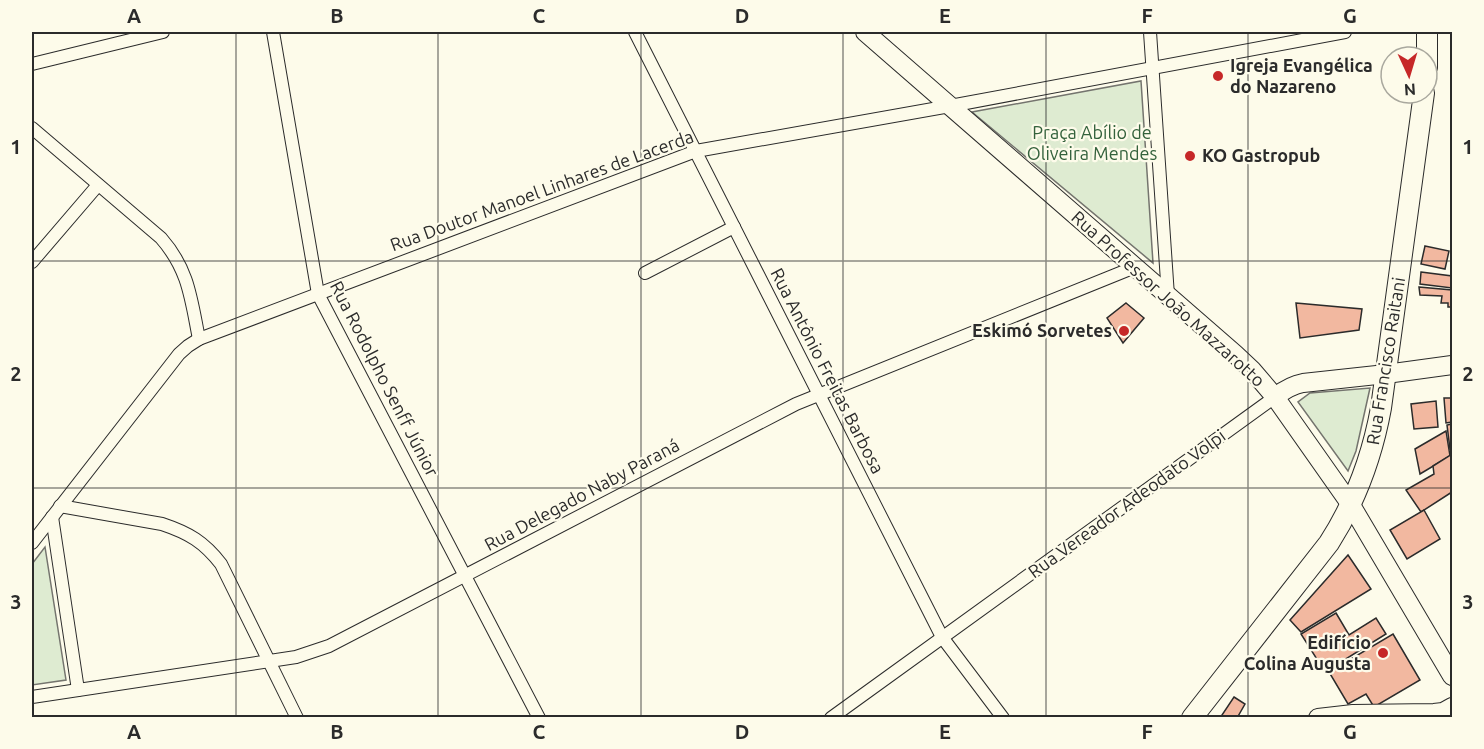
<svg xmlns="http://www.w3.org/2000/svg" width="1484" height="749" viewBox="0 0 1484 749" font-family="Ubuntu,sans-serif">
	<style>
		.green { fill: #deebd1; stroke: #74746e; stroke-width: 1.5 }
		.building { fill: #f2b8a0; stroke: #2b2b2b; stroke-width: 1.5 }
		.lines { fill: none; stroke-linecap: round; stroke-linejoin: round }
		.street-casing { stroke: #2b2b2b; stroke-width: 14 }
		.secondary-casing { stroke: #2b2b2b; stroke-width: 20 }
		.primary-casing { stroke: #2b2b2b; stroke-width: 22 }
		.street { stroke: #fdfbea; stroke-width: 12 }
		.secondary { stroke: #fdfbea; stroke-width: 18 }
		.primary { stroke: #fdfbea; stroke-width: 20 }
		.grid { fill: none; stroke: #2b2b2b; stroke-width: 1.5; stroke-opacity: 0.55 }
		.poi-dot { fill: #c62828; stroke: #fdfbea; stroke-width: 2 }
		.labels { text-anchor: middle; stroke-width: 4.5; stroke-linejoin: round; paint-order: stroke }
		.poi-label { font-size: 18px; font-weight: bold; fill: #2b2b2b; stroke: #fdfbea; text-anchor: start }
		.park-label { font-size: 18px; fill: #34623c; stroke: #fdfbea }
		.street-label { font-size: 18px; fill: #2b2b2b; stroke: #fdfbea }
		.neatline { fill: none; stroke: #2b2b2b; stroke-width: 2 }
		.grid-label { font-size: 20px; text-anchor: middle; font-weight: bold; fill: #2b2b2b }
	</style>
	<rect width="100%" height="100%" fill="#fdfbea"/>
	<g class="green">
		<path d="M1141 81 1153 263 972 112Z"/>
		<path d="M1370 388 1356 451 1348 471 1298 402 1310 393Z"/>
		<path d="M45 547 66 680 32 685V564Z"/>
	</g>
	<g class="building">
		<path d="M1425 246 1449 251 1445 269 1421 264Z"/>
		<path d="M1421 272 1452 276V288L1420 284Z"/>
		<path d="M1419 287 1452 290V307H1448V303H1441L1442 296 1420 295Z"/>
		<path d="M1126 303 1144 318 1123 343 1107 318Z"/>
		<path d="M1296 303 1362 309 1359 330 1300 338Z"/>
		<path d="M1444 398H1452V422L1446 423Z"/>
		<path d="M1436 401 1438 427 1414 429 1411 404Z"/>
		<path d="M1452 424V448L1450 449 1447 425Z"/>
		<path d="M1446 431 1450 456 1420 474 1415 449Z"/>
		<path d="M1452 454V492L1421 512 1406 490 1434 474 1433 466Z"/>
		<path d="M1424 510 1440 539 1407 559 1390 530Z"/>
		<path d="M1348 555 1371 589 1301 632 1290 620Z"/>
		<path d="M1336 613 1349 635 1376 618 1386 634 1325 672 1301 634Z"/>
		<path d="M1393 634 1420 680 1374 707 1366 694 1348 704 1329 672Z"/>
		<path d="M1234 697 1245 704 1237 718H1220Z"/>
	</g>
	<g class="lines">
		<g class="street-casing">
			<g id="street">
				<path d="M273 32 318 294 539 718"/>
				<path d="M635 32 942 637 1003 718"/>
				<path d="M1150 32 1168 296"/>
				<path d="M32 64 163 32"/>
				<path d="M32 128 161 238C189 270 191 299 199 339"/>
				<path d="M32 262 98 185"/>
				<path d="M645 273 734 227"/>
				<path d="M60 506 162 524C189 533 204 542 221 564L297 718"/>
				<path d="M52 517 78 690"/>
				<path d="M32 543 179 354 188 346 199 339 696 151 950 106 1345 32"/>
				<path d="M32 697 296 657 329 646 796 404 1135 267"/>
				<path d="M831 718 1275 397"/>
			</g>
		</g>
		<g class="secondary-casing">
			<g id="secondary">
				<path d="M865 32 1235 354 1252 370 1275 397 1351 505 1452 676"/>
				<path d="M1275 397C1284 390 1292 385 1303 383L1386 374 1452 365"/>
				<path d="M1318 718 1353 714 1434 713 1443 712 1452 707"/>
			</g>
		</g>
		<g class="primary-casing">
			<g id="primary">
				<path d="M1427 67V32"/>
				<path d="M1192 718 1329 543C1356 501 1372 457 1381 408L1424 93"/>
			</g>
		</g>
		<use href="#street" class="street"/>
		<use href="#secondary" class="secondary"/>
		<use href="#primary" class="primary"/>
	</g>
	<path class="grid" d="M236 32V718M438 32V718M641 32V718M843 32V718M1046 32V718M1248 32V718M32 261H1452M32 488H1452"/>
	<g class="poi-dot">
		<circle cx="1218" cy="76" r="6"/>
		<circle cx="1190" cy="156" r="6"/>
		<circle cx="1124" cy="331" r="6"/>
		<circle cx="1383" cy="653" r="6"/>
	</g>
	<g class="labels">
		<g class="poi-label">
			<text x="1230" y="72">Igreja Evangélica<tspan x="1230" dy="21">do Nazareno</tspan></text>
			<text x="1202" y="162">KO Gastropub</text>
			<text x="1112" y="337" text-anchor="end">Eskimó Sorvetes</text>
			<text x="1371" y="649" text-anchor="end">Edifício<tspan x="1371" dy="21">Colina Augusta</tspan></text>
		</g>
		<g class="park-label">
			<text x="1092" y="139">Praça Abílio de<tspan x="1092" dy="21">Oliveira Mendes</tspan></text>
		</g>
		<g class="street-label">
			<text transform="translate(542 191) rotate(-20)" y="6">Rua Doutor Manoel Linhares de Lacerda</text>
			<text transform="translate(1168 299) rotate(42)" y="6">Rua Professor João Mazzarotto</text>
			<text transform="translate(1386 361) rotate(-81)" y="6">Rua Francisco Raitani</text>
			<text transform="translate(827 371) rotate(63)" y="6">Rua Antônio Freitas Barbosa</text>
			<text transform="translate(384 379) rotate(63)" y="6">Rua Rodolpho Senff Júnior</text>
			<text transform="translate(582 495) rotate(-28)" y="6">Rua Delegado Naby Paraná</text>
			<text transform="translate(1127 504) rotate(-36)" y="6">Rua Vereador Adeodato Volpi</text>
		</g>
	</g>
	<rect width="1484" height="749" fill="none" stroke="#fdfbea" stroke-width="66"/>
	<g transform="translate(1409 75) rotate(176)"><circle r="28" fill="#fdfbea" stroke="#a9a89e" stroke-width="1.5"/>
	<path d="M0-4.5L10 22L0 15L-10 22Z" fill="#c62828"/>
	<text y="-9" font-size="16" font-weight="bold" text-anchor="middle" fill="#2b2b2b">N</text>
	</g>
	<rect x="33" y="33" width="1418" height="683" class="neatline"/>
	<g class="grid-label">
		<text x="134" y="23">A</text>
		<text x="337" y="23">B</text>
		<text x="539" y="23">C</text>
		<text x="742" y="23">D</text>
		<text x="945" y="23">E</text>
		<text x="1147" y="23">F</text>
		<text x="1350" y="23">G</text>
		<text x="16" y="154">1</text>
		<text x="1468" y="154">1</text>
		<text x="16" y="381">2</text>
		<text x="1468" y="381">2</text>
		<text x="16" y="609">3</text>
		<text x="1468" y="609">3</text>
		<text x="134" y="739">A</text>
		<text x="337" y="739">B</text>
		<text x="539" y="739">C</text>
		<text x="742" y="739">D</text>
		<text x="945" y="739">E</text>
		<text x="1147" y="739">F</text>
		<text x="1350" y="739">G</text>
	</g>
</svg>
